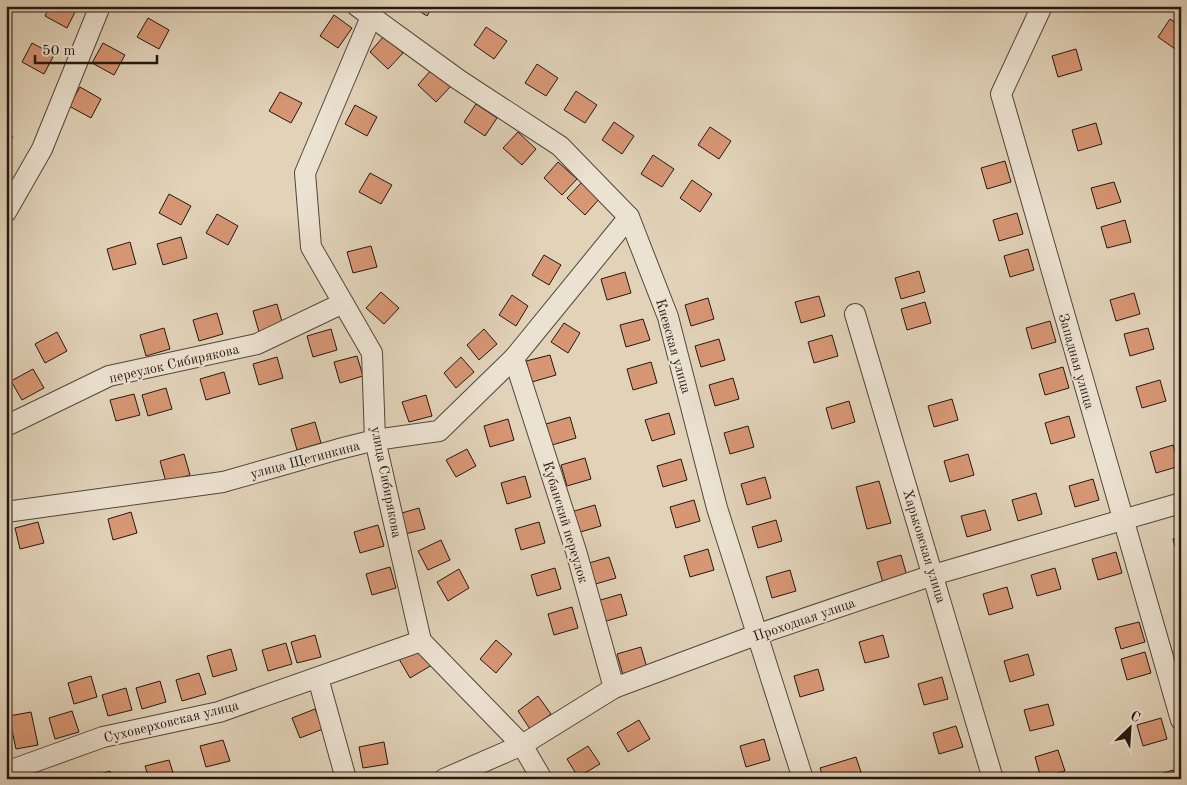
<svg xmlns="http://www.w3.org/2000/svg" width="1187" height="785" viewBox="0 0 1187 785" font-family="'Old Standard TT',serif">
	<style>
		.building { fill: #d79674; stroke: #241812 }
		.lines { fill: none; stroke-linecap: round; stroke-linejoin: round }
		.street-casing { stroke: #53463c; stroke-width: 22 }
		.street { stroke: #ece2d1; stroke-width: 20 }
		.labels { text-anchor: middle; stroke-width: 4; stroke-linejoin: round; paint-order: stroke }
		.street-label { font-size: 14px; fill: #241812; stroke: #ece2d1 }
	</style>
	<rect width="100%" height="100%" fill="#e1d2b8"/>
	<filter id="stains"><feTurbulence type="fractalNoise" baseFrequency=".004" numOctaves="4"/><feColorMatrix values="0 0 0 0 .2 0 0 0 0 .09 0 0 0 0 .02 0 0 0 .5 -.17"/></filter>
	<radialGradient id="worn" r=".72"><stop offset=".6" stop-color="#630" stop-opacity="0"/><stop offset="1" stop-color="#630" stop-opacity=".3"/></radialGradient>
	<g class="building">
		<path d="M50 6H73L77 8 67 28 45 16Z"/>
		<path d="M411 6H433L427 16Z"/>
		<path d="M334 15 352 28 338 48 320 36Z"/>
		<path d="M148 18 169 30 159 49 137 37Z"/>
		<path d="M1170 19 1181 26V47L1178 51 1158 37Z"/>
		<path d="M486 27 507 41 494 59 474 45Z"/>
		<path d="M384 36 403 53 388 69 370 52Z"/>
		<path d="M32 43 54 55 44 74 22 62Z"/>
		<path d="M103 43 125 55 114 75 92 63Z"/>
		<path d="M1076 49 1082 70 1058 77 1052 56Z"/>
		<path d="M537 64 558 78 546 96 525 83Z"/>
		<path d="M432 69 451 86 436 102 418 85Z"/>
		<path d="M80 87 101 99 91 118 69 106Z"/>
		<path d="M576 91 597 105 585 123 564 110Z"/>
		<path d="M280 92 302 103 291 123 269 111Z"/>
		<path d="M476 104 497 118 485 136 464 122Z"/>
		<path d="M355 105 377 117 367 136 345 124Z"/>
		<path d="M614 122 634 136 622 154 602 140Z"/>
		<path d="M1096 123 1102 144 1078 151 1072 130Z"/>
		<path d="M710 127 731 141 719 159 698 145Z"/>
		<path d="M518 132 536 149 522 165 503 148Z"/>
		<path d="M6 133 13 137 6 148Z"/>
		<path d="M653 155 674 169 662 187 641 174Z"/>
		<path d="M1005 161 1011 182 987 189 981 168Z"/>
		<path d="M558 162 577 179 562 195 544 178Z"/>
		<path d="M370 173 392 185 381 204 359 192Z"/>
		<path d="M692 180 712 194 700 212 680 198Z"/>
		<path d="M582 182 600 198 585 215 567 198Z"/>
		<path d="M1114 182 1121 202 1097 209 1091 188Z"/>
		<path d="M169 194 191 206 181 225 159 213Z"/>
		<path d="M1017 213 1023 234 999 241 993 220Z"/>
		<path d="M217 214 238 226 228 245 206 233Z"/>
		<path d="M1125 220 1131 242 1107 248 1101 227Z"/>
		<path d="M181 237 187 258 163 265 157 244Z"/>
		<path d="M130 242 136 264 113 270 107 249Z"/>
		<path d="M371 246 377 267 353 273 347 252Z"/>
		<path d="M1028 249 1034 270 1010 277 1004 256Z"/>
		<path d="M544 255 561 265 549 285 532 275Z"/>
		<path d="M919 271 925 292 901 299 895 278Z"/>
		<path d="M625 272 631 293 607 300 601 279Z"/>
		<path d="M381 292 399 308 384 324 366 308Z"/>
		<path d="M1134 293 1140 314 1116 321 1110 300Z"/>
		<path d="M512 295 528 306 516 326 499 315Z"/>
		<path d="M819 296 825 316 801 323 795 302Z"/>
		<path d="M708 298 714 319 691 326 685 305Z"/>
		<path d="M925 302 931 323 907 330 901 309Z"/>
		<path d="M277 304 283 325 259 332 253 311Z"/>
		<path d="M217 313 223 334 199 341 193 320Z"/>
		<path d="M643 319 650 340 626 347 620 325Z"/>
		<path d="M1050 321 1056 342 1032 349 1026 328Z"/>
		<path d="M564 323 580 333 568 353 551 342Z"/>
		<path d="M164 328 170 349 146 356 140 335Z"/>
		<path d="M1148 328 1154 349 1130 356 1124 334Z"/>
		<path d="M331 329 337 350 313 357 307 336Z"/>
		<path d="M484 329 497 344 479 360 467 345Z"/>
		<path d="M57 332 67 351 45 363 35 344Z"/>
		<path d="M832 335 838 356 814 363 808 342Z"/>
		<path d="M719 339 725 360 701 367 695 346Z"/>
		<path d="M550 355 556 375 532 382 526 361Z"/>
		<path d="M357 356 363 376 340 383 334 362Z"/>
		<path d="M277 357 283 378 259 385 253 364Z"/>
		<path d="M461 357 474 372 456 388 444 373Z"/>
		<path d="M651 362 657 383 633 390 627 369Z"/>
		<path d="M1063 367 1069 388 1045 395 1039 374Z"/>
		<path d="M33 369 44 388 22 400 11 381Z"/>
		<path d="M224 372 230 393 206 400 200 379Z"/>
		<path d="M733 378 739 399 715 406 709 385Z"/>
		<path d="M1160 380 1166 401 1142 408 1136 387Z"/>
		<path d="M166 388 172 409 148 416 142 395Z"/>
		<path d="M134 394 140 415 116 421 110 400Z"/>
		<path d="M426 395 432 416 409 422 402 402Z"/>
		<path d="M952 399 958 420 934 427 928 406Z"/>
		<path d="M849 401 855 422 832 429 826 408Z"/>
		<path d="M669 413 675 434 652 441 645 420Z"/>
		<path d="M1069 416 1075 437 1051 444 1045 423Z"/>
		<path d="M570 417 576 438 552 445 546 424Z"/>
		<path d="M508 419 514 440 490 447 484 426Z"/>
		<path d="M315 422 321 443 297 450 291 429Z"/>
		<path d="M748 426 754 447 730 454 724 433Z"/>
		<path d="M1173 445 1180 466 1156 473 1150 452Z"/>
		<path d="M467 449 476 466 456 477 446 460Z"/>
		<path d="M184 454 190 475 166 482 160 461Z"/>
		<path d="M968 454 974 475 950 482 944 461Z"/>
		<path d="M585 458 591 479 567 486 561 465Z"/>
		<path d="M681 459 687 480 663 487 657 466Z"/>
		<path d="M525 476 531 497 507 504 501 483Z"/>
		<path d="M765 477 771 498 747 505 741 484Z"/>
		<path d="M1093 479 1099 500 1075 507 1069 486Z"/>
		<path d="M879 481 891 523 867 529 856 487Z"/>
		<path d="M1036 493 1042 514 1018 521 1012 500Z"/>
		<path d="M694 500 700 521 676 528 670 507Z"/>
		<path d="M595 505 601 526 577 533 571 512Z"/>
		<path d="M419 508 425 529 401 535 395 515Z"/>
		<path d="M985 510 991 530 967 537 961 516Z"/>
		<path d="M131 512 137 533 113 540 108 519Z"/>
		<path d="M776 520 782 541 758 548 752 527Z"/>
		<path d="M38 522 44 543 20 549 15 528Z"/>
		<path d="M539 522 545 543 521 550 515 529Z"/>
		<path d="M378 525 384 546 360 553 354 532Z"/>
		<path d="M1181 537V559L1179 560 1173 539Z"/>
		<path d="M441 540 450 560 428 570 418 551Z"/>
		<path d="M708 549 714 570 690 577 684 556Z"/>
		<path d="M1116 552 1122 573 1098 580 1092 559Z"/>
		<path d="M901 555 907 576 883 583 877 562Z"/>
		<path d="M609 557 616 578 592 585 586 564Z"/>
		<path d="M390 567 396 588 372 595 366 574Z"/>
		<path d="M555 568 561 589 537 596 531 575Z"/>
		<path d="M1055 568 1061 589 1037 596 1031 575Z"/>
		<path d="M459 569 469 588 448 601 437 582Z"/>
		<path d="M790 570 796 591 772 598 766 577Z"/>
		<path d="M1007 587 1013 608 989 615 983 594Z"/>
		<path d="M621 594 627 615 603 622 597 601Z"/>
		<path d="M572 607 578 628 554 635 548 614Z"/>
		<path d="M1139 622 1145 642 1121 649 1115 628Z"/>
		<path d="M315 635 321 657 297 663 291 642Z"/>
		<path d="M883 635 889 657 865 663 859 642Z"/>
		<path d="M496 640 512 654 496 673 480 659Z"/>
		<path d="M286 643 292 664 268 671 262 650Z"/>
		<path d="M420 646 432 665 410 678 399 659Z"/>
		<path d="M641 647 647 668 623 675 617 654Z"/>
		<path d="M231 649 237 670 213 677 207 656Z"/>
		<path d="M1145 652 1151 673 1127 680 1121 659Z"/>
		<path d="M1028 654 1034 675 1010 682 1004 661Z"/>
		<path d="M818 669 824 690 800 697 794 676Z"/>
		<path d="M199 673 206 694 182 701 176 680Z"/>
		<path d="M91 676 97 697 74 704 68 683Z"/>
		<path d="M942 677 948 699 924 705 918 684Z"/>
		<path d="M160 681 166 702 142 709 136 688Z"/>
		<path d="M126 688 132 710 108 716 102 695Z"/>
		<path d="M538 696 551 714 530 729 518 711Z"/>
		<path d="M1048 704 1054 725 1030 731 1024 710Z"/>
		<path d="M315 709 323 729 300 738 292 718Z"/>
		<path d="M72 711 79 732 55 739 49 718Z"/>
		<path d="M31 712 38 745 16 749 9 716Z"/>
		<path d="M1161 718 1167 739 1143 746 1137 725Z"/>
		<path d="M639 720 650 739 628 752 617 733Z"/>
		<path d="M956 726 963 747 939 754 933 733Z"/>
		<path d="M764 739 770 760 746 767 740 746Z"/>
		<path d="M223 740 230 761 206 767 200 746Z"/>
		<path d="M384 742 388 764 363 768 359 747Z"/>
		<path d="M588 746 600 764 578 777 567 759Z"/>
		<path d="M1058 750 1065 771 1041 778 1035 757Z"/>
		<path d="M856 757 863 778 824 779 820 768Z"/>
		<path d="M169 760 175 779H149L145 766Z"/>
		<path d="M1173 770 1176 779H1152L1151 777Z"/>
		<path d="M110 771 113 779H87V778Z"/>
	</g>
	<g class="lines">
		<g class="street-casing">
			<g id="street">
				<path d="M357 6 459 80 560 146 629 217 668 317 717 508 803 779"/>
				<path d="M1042 6 1001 94 1181 720"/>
				<path d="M371 17 305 173 311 247 372 353 375 440 421 641 522 745 542 779"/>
				<path d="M6 212 42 149 100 6"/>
				<path d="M855 314 993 779"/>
				<path d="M514 358 576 551 614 688"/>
				<path d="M6 426 109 376 257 344 343 303"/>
				<path d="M6 512 223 482 339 449 375 440 439 431 514 358 629 217"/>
				<path d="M318 678 346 779"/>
				<path d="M6 772 103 737 219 712 421 641"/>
				<path d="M444 779 522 745 614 688 756 635 933 575 1181 503"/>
			</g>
		</g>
		<use href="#street" class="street"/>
	</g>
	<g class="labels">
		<g class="street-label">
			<text transform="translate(674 346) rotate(74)" y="5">Киевская улица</text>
			<text transform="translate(1077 361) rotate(74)" y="5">Западная улица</text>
			<text transform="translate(174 363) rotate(-13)" y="5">переулок Сибирякова</text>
			<text transform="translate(305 459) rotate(-15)" y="5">улица Щетинкина</text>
			<text transform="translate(387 482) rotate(79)" y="5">улица Сибирякова</text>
			<text transform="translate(566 522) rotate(73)" y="5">Кубанский переулок</text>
			<text transform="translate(925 546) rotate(73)" y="5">Харьковская улица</text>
			<text transform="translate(804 619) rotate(-19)" y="5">Проходная улица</text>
			<text transform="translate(171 721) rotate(-14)" y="5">Суховерховская улица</text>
		</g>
	</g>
	<rect width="1187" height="785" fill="none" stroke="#e1d2b8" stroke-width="25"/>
	<rect x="8" y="8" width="1172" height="770" fill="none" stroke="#241812" stroke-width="2.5"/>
	<rect x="12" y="12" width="1162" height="760" fill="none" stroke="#241812"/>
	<g transform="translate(1130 728) rotate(25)" stroke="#ece2d1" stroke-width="4" paint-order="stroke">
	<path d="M0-4L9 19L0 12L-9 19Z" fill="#241812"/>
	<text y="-8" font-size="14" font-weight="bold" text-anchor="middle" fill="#241812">С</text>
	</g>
	<path d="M35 55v8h122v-8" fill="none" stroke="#241812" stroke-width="2.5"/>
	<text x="42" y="55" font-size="15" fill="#241812" stroke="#ece2d1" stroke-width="4" paint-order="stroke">50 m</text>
	<rect width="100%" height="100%" filter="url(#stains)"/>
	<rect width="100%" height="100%" fill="url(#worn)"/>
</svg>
